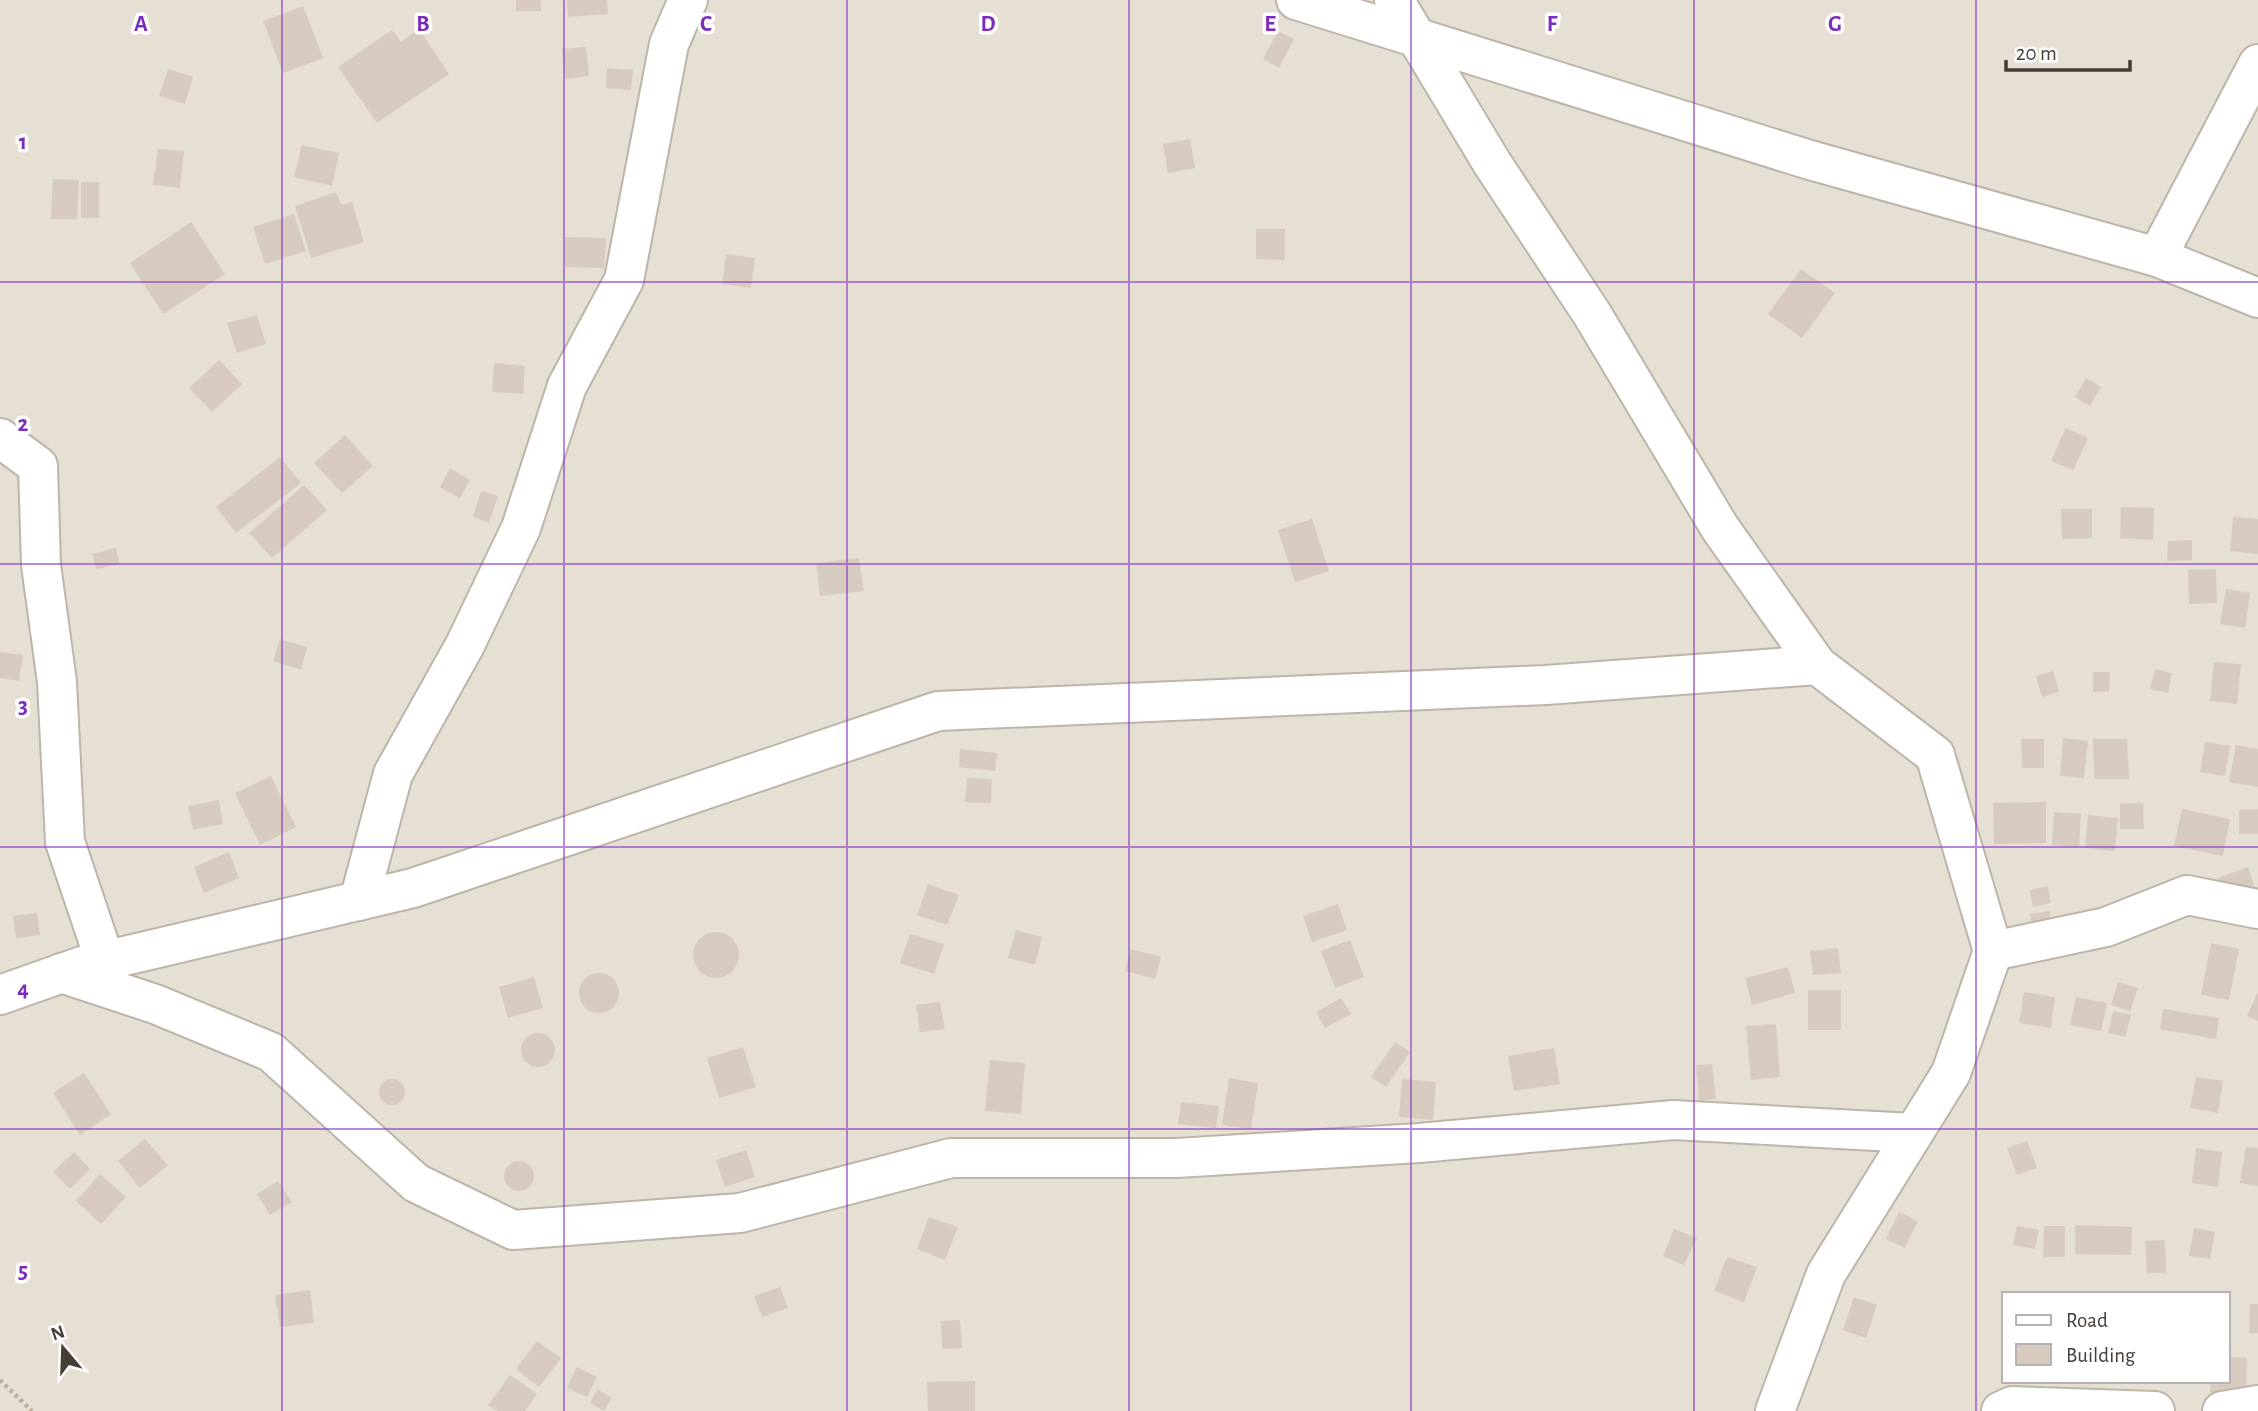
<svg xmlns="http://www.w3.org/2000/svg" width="2258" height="1411" viewBox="0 0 2258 1411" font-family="'Alegreya Sans',sans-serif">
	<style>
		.residential { fill: #e6dfd4; fill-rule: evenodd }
		.building { fill: #d7cbbf }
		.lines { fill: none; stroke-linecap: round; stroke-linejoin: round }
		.minor-casing { stroke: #beb5a9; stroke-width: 42 }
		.path { stroke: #bfaf9b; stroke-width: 4.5; stroke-dasharray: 3.5 3.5; stroke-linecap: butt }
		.minor { stroke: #fff; stroke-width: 38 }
		.grid { fill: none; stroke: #7b2cbf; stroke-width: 2; stroke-opacity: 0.55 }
		.grid-label { font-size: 23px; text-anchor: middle; font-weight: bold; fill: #7b2cbf; stroke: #fff; stroke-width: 7; stroke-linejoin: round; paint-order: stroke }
	</style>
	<rect width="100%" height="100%" fill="#f3eee6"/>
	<path class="residential" d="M0 0H2258V1411H0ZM2004 1294H2228V1381H2004Z"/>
	<g class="building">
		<rect x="516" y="0" width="25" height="11"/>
		<path d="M567 0H607L608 14 568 17Z"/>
		<path d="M303 6 323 58 283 73 263 21Z"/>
		<path d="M419 29 449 74 377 123 338 67 392 30 401 42Z"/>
		<path d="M1278 31 1294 39 1279 68 1263 59Z"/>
		<path d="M586 47 589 76 565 79 562 49Z"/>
		<path d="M607 68 633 70 631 90 606 88Z"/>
		<path d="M168 69 193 77 185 104 159 96Z"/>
		<path d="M1190 139 1195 168 1168 173 1163 144Z"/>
		<path d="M302 145 339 153 332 186 294 177Z"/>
		<path d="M158 149 184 151 180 188 153 185Z"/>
		<path d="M53 179 79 180 77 219H51Z"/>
		<rect x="81" y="182" width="18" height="36"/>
		<path d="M336 192 341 205 352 202 364 242 311 258 295 206Z"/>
		<path d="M294 214 306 251 265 264 253 227Z"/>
		<path d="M191 222 225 274 163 314 130 263Z"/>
		<path d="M1256 229H1285V260L1256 259Z"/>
		<path d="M565 237 606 238 604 268 565 267Z"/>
		<path d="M726 254 755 258 751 288 722 284Z"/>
		<path d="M1801 269 1835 293 1802 338 1768 314Z"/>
		<path d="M257 315 266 344 237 353 227 323Z"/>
		<path d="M219 360 242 384 212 412 189 388Z"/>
		<path d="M494 363 525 366 523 394 492 392Z"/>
		<path d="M2086 378 2101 387 2090 406 2075 397Z"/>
		<path d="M2066 428 2088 438 2073 470 2051 461Z"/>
		<path d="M345 435 373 466 342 493 314 463Z"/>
		<path d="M280 457 301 483 236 533 216 507Z"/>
		<path d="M450 468 470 480 460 498 440 487Z"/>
		<path d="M304 485 327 510 272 558 249 533Z"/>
		<path d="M481 491 498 496 489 523 473 517Z"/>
		<path d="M2121 507 2154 508 2153 540 2120 538Z"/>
		<path d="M2061 509H2092V538L2062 539Z"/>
		<path d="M2233 517 2258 519V554L2230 551Z"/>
		<path d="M1312 519 1329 571 1295 582 1278 530Z"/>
		<path d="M2192 540V560L2167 561 2168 541Z"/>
		<path d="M116 548 120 564 96 569 92 554Z"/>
		<path d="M859 558 864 591 820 596 816 563Z"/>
		<path d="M2216 569 2217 603 2189 604 2188 570Z"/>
		<path d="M2226 589 2250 593 2245 628 2220 624Z"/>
		<path d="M280 639 307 647 301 670 273 661Z"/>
		<path d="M0 652 23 655 19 681 0 678Z"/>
		<path d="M2214 662 2241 664 2237 704 2210 701Z"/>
		<path d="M2155 669 2172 673 2168 693 2150 689Z"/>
		<path d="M2053 671 2059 692 2042 697 2036 676Z"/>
		<path d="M2093 672H2110L2109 691 2093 692Z"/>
		<path d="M2063 738 2088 741 2084 778 2060 776Z"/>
		<path d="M2021 739H2044V768H2022Z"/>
		<path d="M2093 739H2127L2129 779H2094Z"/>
		<path d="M2205 742 2230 746 2225 776 2200 772Z"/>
		<path d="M2236 745 2258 749V787L2229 782Z"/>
		<path d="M960 749 997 753 995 771 959 767Z"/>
		<path d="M271 776 296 827 260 845 235 793Z"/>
		<path d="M967 778 992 779 991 803 965 802Z"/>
		<path d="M219 800 223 824 193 830 188 806Z"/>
		<path d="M2046 802V843L1994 844 1993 803Z"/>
		<path d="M2143 803 2144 829H2120V804Z"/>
		<path d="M2182 809 2230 819 2223 856 2174 846Z"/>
		<path d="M2258 809V834H2239V810Z"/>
		<path d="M2054 812 2081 814 2079 847 2052 845Z"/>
		<path d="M2088 815 2118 818 2115 851 2085 848Z"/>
		<path d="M229 852 239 878 204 893 194 867Z"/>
		<path d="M2248 867 2254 885 2224 896 2218 878Z"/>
		<path d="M928 884 959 895 947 925 917 915Z"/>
		<path d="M2048 886 2051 903 2033 907 2030 890Z"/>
		<path d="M1338 904 1347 930 1312 942 1303 916Z"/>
		<path d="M2050 911 2052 928 2032 930 2030 914Z"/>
		<path d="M37 913 40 935 16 938 13 916Z"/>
		<path d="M1016 930 1042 937 1035 965 1008 958Z"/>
		<circle cx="716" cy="955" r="23"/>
		<path d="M910 934 944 944 934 974 900 963Z"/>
		<path d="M1350 940 1364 977 1335 988 1321 951Z"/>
		<path d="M2211 943 2239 949 2229 1000 2201 995Z"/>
		<path d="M1838 948 1841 973 1813 975 1810 951Z"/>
		<path d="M1131 949 1161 957 1155 979 1125 971Z"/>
		<path d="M1788 967 1795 993 1752 1005 1745 978Z"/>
		<circle cx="599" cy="993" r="20"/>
		<path d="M534 977 543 1008 508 1018 499 987Z"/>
		<path d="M2118 982 2138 988 2130 1011 2111 1005Z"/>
		<rect x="1808" y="990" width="33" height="40"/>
		<path d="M2024 992 2055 997 2051 1028 2019 1023Z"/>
		<path d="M2258 992V1021L2247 1016Z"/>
		<path d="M2076 997 2107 1003 2101 1031 2070 1025Z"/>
		<path d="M1341 998 1351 1014 1325 1028 1316 1012Z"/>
		<path d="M940 1002 945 1029 920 1032 916 1005Z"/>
		<path d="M2163 1009 2219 1018 2216 1039 2160 1029Z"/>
		<path d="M2113 1011 2131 1015 2125 1037 2108 1033Z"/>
		<path d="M1776 1024 1780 1077 1751 1080 1746 1026Z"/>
		<circle cx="538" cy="1050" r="17"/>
		<path d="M1395 1042 1410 1052 1386 1087 1371 1077Z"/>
		<path d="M743 1047 756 1087 719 1098 707 1058Z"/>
		<path d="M1554 1048 1560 1084 1514 1091 1508 1056Z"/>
		<path d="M990 1060 1025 1063 1021 1114 985 1111Z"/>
		<path d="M1712 1064 1716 1099 1699 1101 1696 1065Z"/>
		<path d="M84 1073 111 1114 80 1135 53 1093Z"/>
		<path d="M2196 1077 2223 1081 2218 1113 2190 1108Z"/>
		<path d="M1229 1078 1258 1083 1251 1129 1222 1125Z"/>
		<path d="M1402 1079 1436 1082 1433 1120 1399 1117Z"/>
		<circle cx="392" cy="1092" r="13"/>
		<path d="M1181 1102 1219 1106 1216 1128 1178 1124Z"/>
		<path d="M145 1139 168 1165 140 1188 118 1161Z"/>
		<path d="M2027 1141 2037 1168 2017 1175 2007 1148Z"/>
		<path d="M2246 1147 2258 1148V1186L2240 1183Z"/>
		<path d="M2196 1148 2222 1152 2218 1187 2192 1183Z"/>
		<path d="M746 1150 755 1177 725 1187 716 1160Z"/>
		<path d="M74 1152 90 1169 70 1189 53 1172Z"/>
		<circle cx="519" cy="1176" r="15"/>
		<path d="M100 1174 126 1197 101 1224 76 1201Z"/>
		<path d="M278 1181 292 1202 270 1215 257 1194Z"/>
		<path d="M1899 1212 1918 1221 1905 1248 1886 1239Z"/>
		<path d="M929 1217 958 1227 945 1260 917 1249Z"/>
		<path d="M2075 1225 2132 1227 2131 1255 2075 1254Z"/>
		<path d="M2017 1226 2039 1230 2035 1249 2013 1245Z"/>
		<path d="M2044 1226H2065V1257H2043Z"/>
		<path d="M2194 1228 2215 1232 2210 1259 2189 1256Z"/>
		<path d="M1674 1229 1697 1238 1684 1265 1663 1256Z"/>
		<path d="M2165 1240 2166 1273H2147L2145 1241Z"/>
		<path d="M1727 1257 1757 1267 1744 1302 1714 1291Z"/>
		<path d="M780 1287 788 1308 762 1317 754 1296Z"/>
		<path d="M310 1290 314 1323 280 1327 275 1295Z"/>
		<path d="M1854 1297 1877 1305 1866 1338 1843 1330Z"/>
		<path d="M2250 1304H2258V1333H2249Z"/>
		<path d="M960 1320 962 1348 942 1349 941 1321Z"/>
		<path d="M537 1341 561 1358 539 1387 516 1369Z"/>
		<path d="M2228 1357 2247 1358 2246 1394 2210 1392 2211 1381H2228Z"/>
		<path d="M577 1367 597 1377 587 1397 567 1388Z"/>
		<path d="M510 1375 537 1394 525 1411H497L488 1405Z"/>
		<path d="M975 1381V1411H928L927 1382Z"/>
		<path d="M597 1389 612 1398 604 1411 590 1403Z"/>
	</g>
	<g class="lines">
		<g class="minor-casing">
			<g id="minor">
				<path d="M1296 0 1810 160 2157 257 2258 298"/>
				<path d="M1394 0 1492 163 1592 314 1720 528 1817 665 1935 755 1993 951 1951 1073 1826 1274 1775 1411"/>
				<path d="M2157 257 2258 64"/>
				<path d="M0 438 38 466 41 565 57 682 65 842 105 961"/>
				<path d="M359 901 393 774 465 645 521 528 567 386 624 280 669 44 688 0"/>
				<path d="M1993 951 2106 927 2187 895 2258 909"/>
				<path d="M61 973 155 1004 271 1052 416 1183 513 1230 740 1213 951 1158H1177L1419 1143 1673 1120 1913 1133"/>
				<path d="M0 995 82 966 413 888 938 711 1546 685 1817 665"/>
				<path d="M2001 1411 2012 1406 2155 1411"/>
				<path d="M2222 1411 2258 1405"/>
			</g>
		</g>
		<path class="path" d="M0 1380 32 1411"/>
		<use href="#minor" class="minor"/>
	</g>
	<path class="grid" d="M282 0V1411M564 0V1411M847 0V1411M1129 0V1411M1411 0V1411M1694 0V1411M1976 0V1411M0 282H2258M0 564H2258M0 847H2258M0 1129H2258"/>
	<g class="grid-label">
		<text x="141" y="31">A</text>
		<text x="423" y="31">B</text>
		<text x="706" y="31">C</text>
		<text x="988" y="31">D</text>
		<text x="1270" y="31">E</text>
		<text x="1552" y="31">F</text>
		<text x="1835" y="31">G</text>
		<text x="23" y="149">1</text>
		<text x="23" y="431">2</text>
		<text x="23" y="713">3</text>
		<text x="23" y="996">4</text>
		<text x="23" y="1278">5</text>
	</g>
	<rect x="2002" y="1292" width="228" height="91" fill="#ffffff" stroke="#b5b2af" stroke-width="2"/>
	<rect x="2016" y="1315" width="35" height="10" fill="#ffffff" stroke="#b5b2af" stroke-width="2"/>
	<text x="2066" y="1327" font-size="21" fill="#453e36">Road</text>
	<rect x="2016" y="1344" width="35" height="21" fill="#d7cbbf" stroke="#b5b2af" stroke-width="2"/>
	<text x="2066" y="1362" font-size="21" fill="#453e36">Building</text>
	<g transform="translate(63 1348) rotate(341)" stroke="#ffffff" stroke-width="5" paint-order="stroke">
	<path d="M0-5L12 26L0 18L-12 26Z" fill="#453e36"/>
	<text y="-10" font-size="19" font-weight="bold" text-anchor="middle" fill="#453e36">N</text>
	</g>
	<path d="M2006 60v10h124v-10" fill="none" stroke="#453e36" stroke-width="3.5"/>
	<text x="2016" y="60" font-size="21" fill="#453e36" stroke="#ffffff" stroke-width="5" paint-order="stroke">20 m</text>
</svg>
